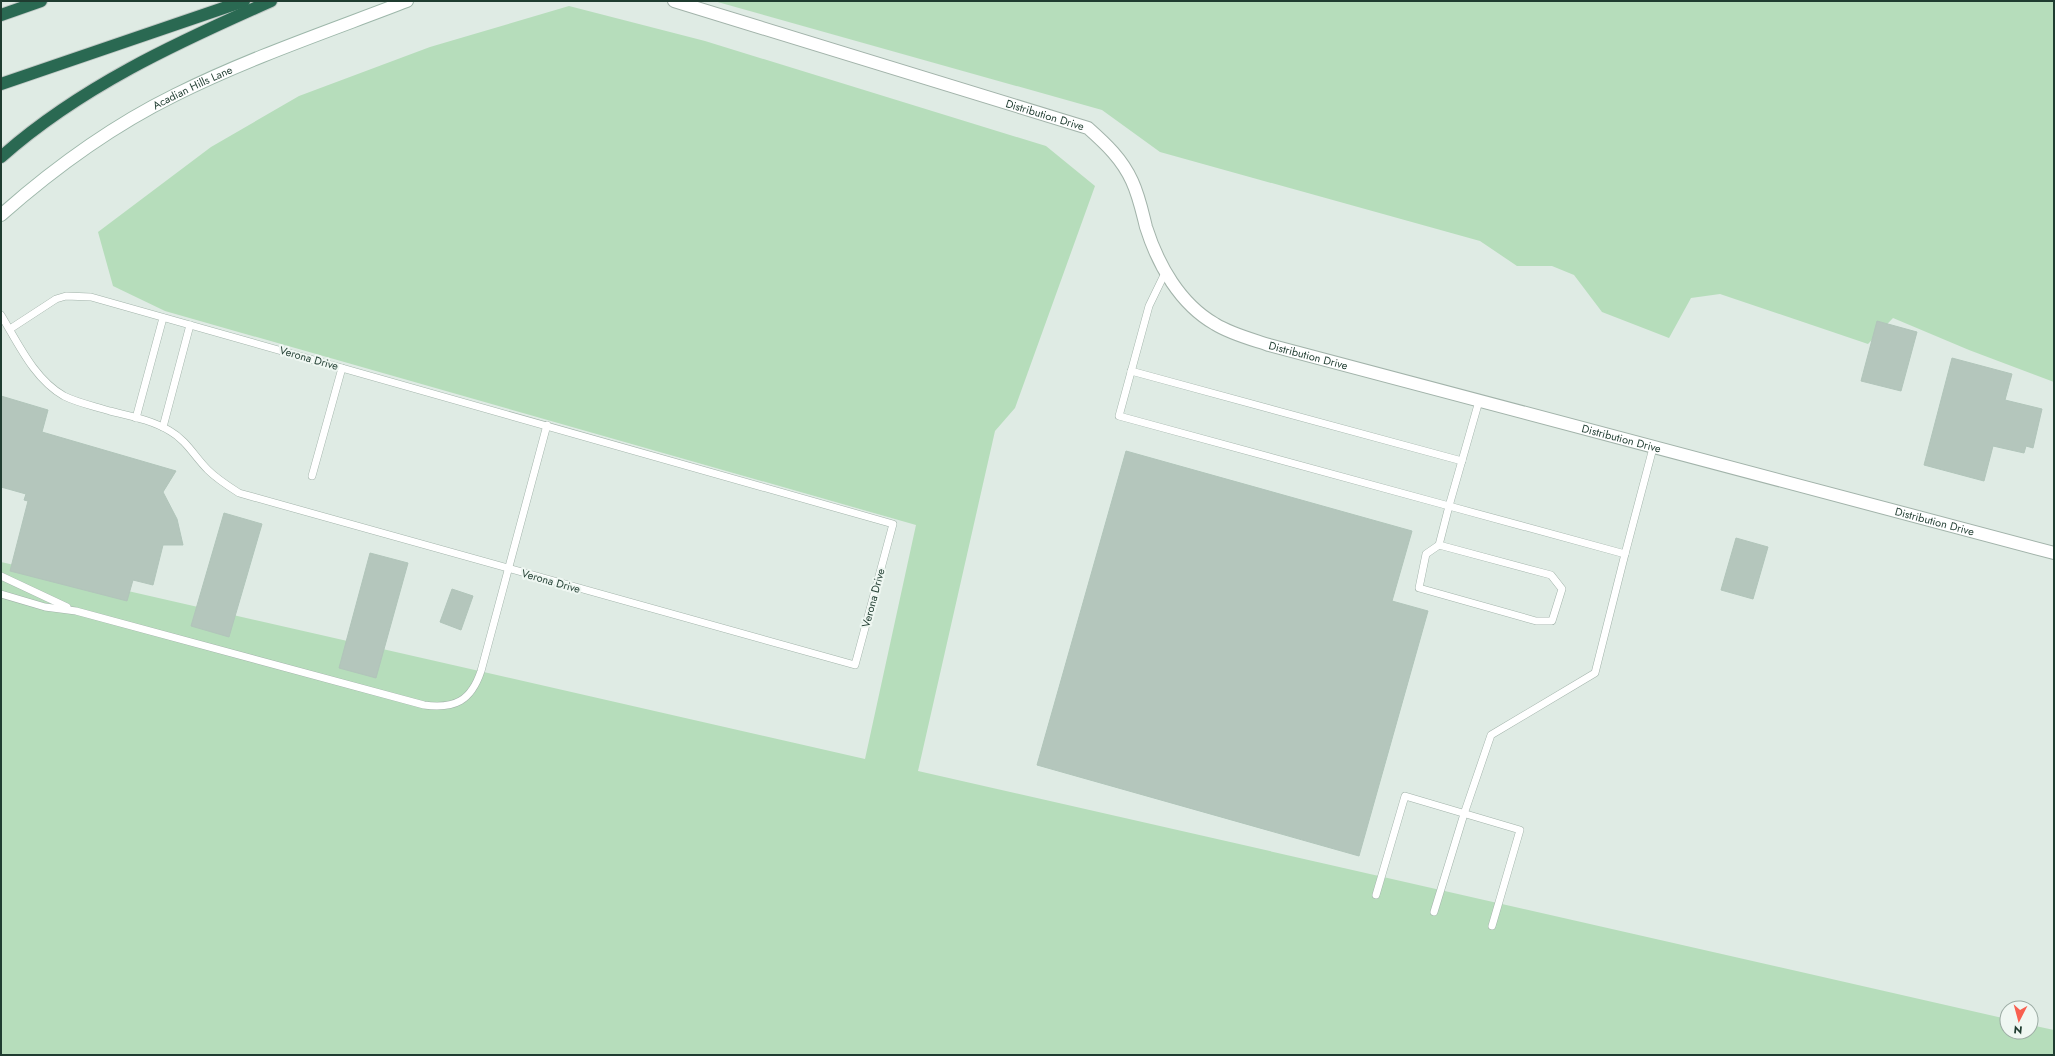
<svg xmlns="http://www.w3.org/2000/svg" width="2055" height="1056" viewBox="0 0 2055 1056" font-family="Jost,sans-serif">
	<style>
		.green { fill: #b6ddbb }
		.building { fill: #b4c6bc; stroke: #b1c5ba }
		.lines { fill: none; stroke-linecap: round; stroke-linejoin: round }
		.lane-casing { stroke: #a2b3aa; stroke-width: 8 }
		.street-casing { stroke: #a2b3aa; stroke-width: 14 }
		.secondary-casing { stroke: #9db7aa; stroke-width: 14 }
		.highway-casing { stroke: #c0c8c5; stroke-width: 14 }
		.lane { stroke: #fff; stroke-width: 7 }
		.street { stroke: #fff; stroke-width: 12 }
		.secondary { stroke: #fff; stroke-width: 12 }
		.highway { stroke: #2a6952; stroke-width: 12 }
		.labels { text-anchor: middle; stroke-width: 4; stroke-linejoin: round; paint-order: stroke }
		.street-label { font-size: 11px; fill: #1f3c30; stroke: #eff7f2 }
	</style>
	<rect width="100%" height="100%" fill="#dfebe4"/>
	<g class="green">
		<path d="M714 1H2054V382L1969 350 1893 318 1868 344 1720 294 1691 298 1669 338 1602 312 1574 275 1552 266H1517L1480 241 1160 152 1102 110Z"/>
		<path d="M569 6 705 41 1046 146 1095 186 1015 408 995 431 918 771 2007 1019V1032H2031V1025L2054 1030V1055H1V562L865 759 916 525 165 311 113 286 98 232 211 147 299 96 430 47Z"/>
	</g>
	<g class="building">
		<path d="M1877 321 1917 332 1901 391 1861 381Z"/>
		<path d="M1952 358 2012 374 2005 400 2042 409 2033 448 2026 446 2024 453 1993 446 1984 481 1924 465Z"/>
		<path d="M1 396 48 410 42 432 176 471 163 492 177 519 183 545H163L153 585 133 580 127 601 10 571 28 501 24 500 26 494 1 487Z"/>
		<path d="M1126 451 1412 531 1392 601 1428 611 1359 856 1037 765Z"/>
		<path d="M224 513 262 524 229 637 191 626Z"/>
		<path d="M1736 538 1768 547 1753 599 1721 590Z"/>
		<path d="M370 553 408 563 376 678 339 668Z"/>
		<path d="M452 589 473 596 461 630 440 622Z"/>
	</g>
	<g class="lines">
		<g class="lane-casing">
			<g id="lane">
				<path d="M1165 273 1149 306 1119 416 1449 506 1479 401"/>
				<path d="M1 315C18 343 34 379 64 396 78 403 94 406 110 411 130 416 152 420 170 431 186 440 195 457 208 470 217 479 228 486 239 493L855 665 893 524 91 297 66 296 56 299 10 329"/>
				<path d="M1131 371 1462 461"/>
				<path d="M136 418 163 318"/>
				<path d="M163 427 190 325"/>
				<path d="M312 476 342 368"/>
				<path d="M1439 545 1426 554 1419 588 1536 621H1552L1562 589 1551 575 1439 545 1449 506 1625 554 1653 448"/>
				<path d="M1 576 67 607"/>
				<path d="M1 594 45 607 76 611 424 705C455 709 471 701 481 671L547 425"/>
				<path d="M1376 895 1405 796 1520 830 1492 926"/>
				<path d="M1434 912 1464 814 1491 735 1595 673 1625 554"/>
			</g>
		</g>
		<g class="street-casing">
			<g id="street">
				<path id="s1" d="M674 1 1088 128C1106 144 1122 159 1132 181 1139 196 1142 211 1146 227 1158 265 1180 304 1215 324 1231 334 1251 339 1269 345L2054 553"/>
			</g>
		</g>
		<g class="secondary-casing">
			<g id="secondary">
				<path id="s2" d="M1 215C53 169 112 126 175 95 249 58 329 31 407 1"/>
			</g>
		</g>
		<g class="highway-casing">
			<g id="highway">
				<path d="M1 15 41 1"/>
				<path d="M1 84 244 1"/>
				<path d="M1 157C80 87 176 43 271 1"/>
			</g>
		</g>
		<use href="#lane" class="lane"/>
		<use href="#street" class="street"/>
		<use href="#secondary" class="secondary"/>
		<use href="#highway" class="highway"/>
	</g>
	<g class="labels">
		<g class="street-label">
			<text dy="4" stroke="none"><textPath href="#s2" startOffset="231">Acadian Hills Lane</textPath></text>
			<text dy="4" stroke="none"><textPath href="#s1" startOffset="388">Distribution Drive</textPath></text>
			<text dy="4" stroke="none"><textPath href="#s1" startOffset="771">Distribution Drive</textPath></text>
			<text transform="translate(309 358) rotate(16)" y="4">Verona Drive</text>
			<text dy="4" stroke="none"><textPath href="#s1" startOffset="1095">Distribution Drive</textPath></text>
			<text dy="4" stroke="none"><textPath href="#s1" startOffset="1419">Distribution Drive</textPath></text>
			<text transform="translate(551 581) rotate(16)" y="4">Verona Drive</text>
			<text transform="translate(873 598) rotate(-75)" y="4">Verona Drive</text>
		</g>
	</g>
	<rect width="2055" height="1056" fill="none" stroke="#1f3c30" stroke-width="4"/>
	<g transform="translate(2019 1020) rotate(186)"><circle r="19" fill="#eff7f2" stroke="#9caca4"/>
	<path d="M0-3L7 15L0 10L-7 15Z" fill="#f86050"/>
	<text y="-6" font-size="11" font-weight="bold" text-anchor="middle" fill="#1f3c30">N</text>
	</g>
</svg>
